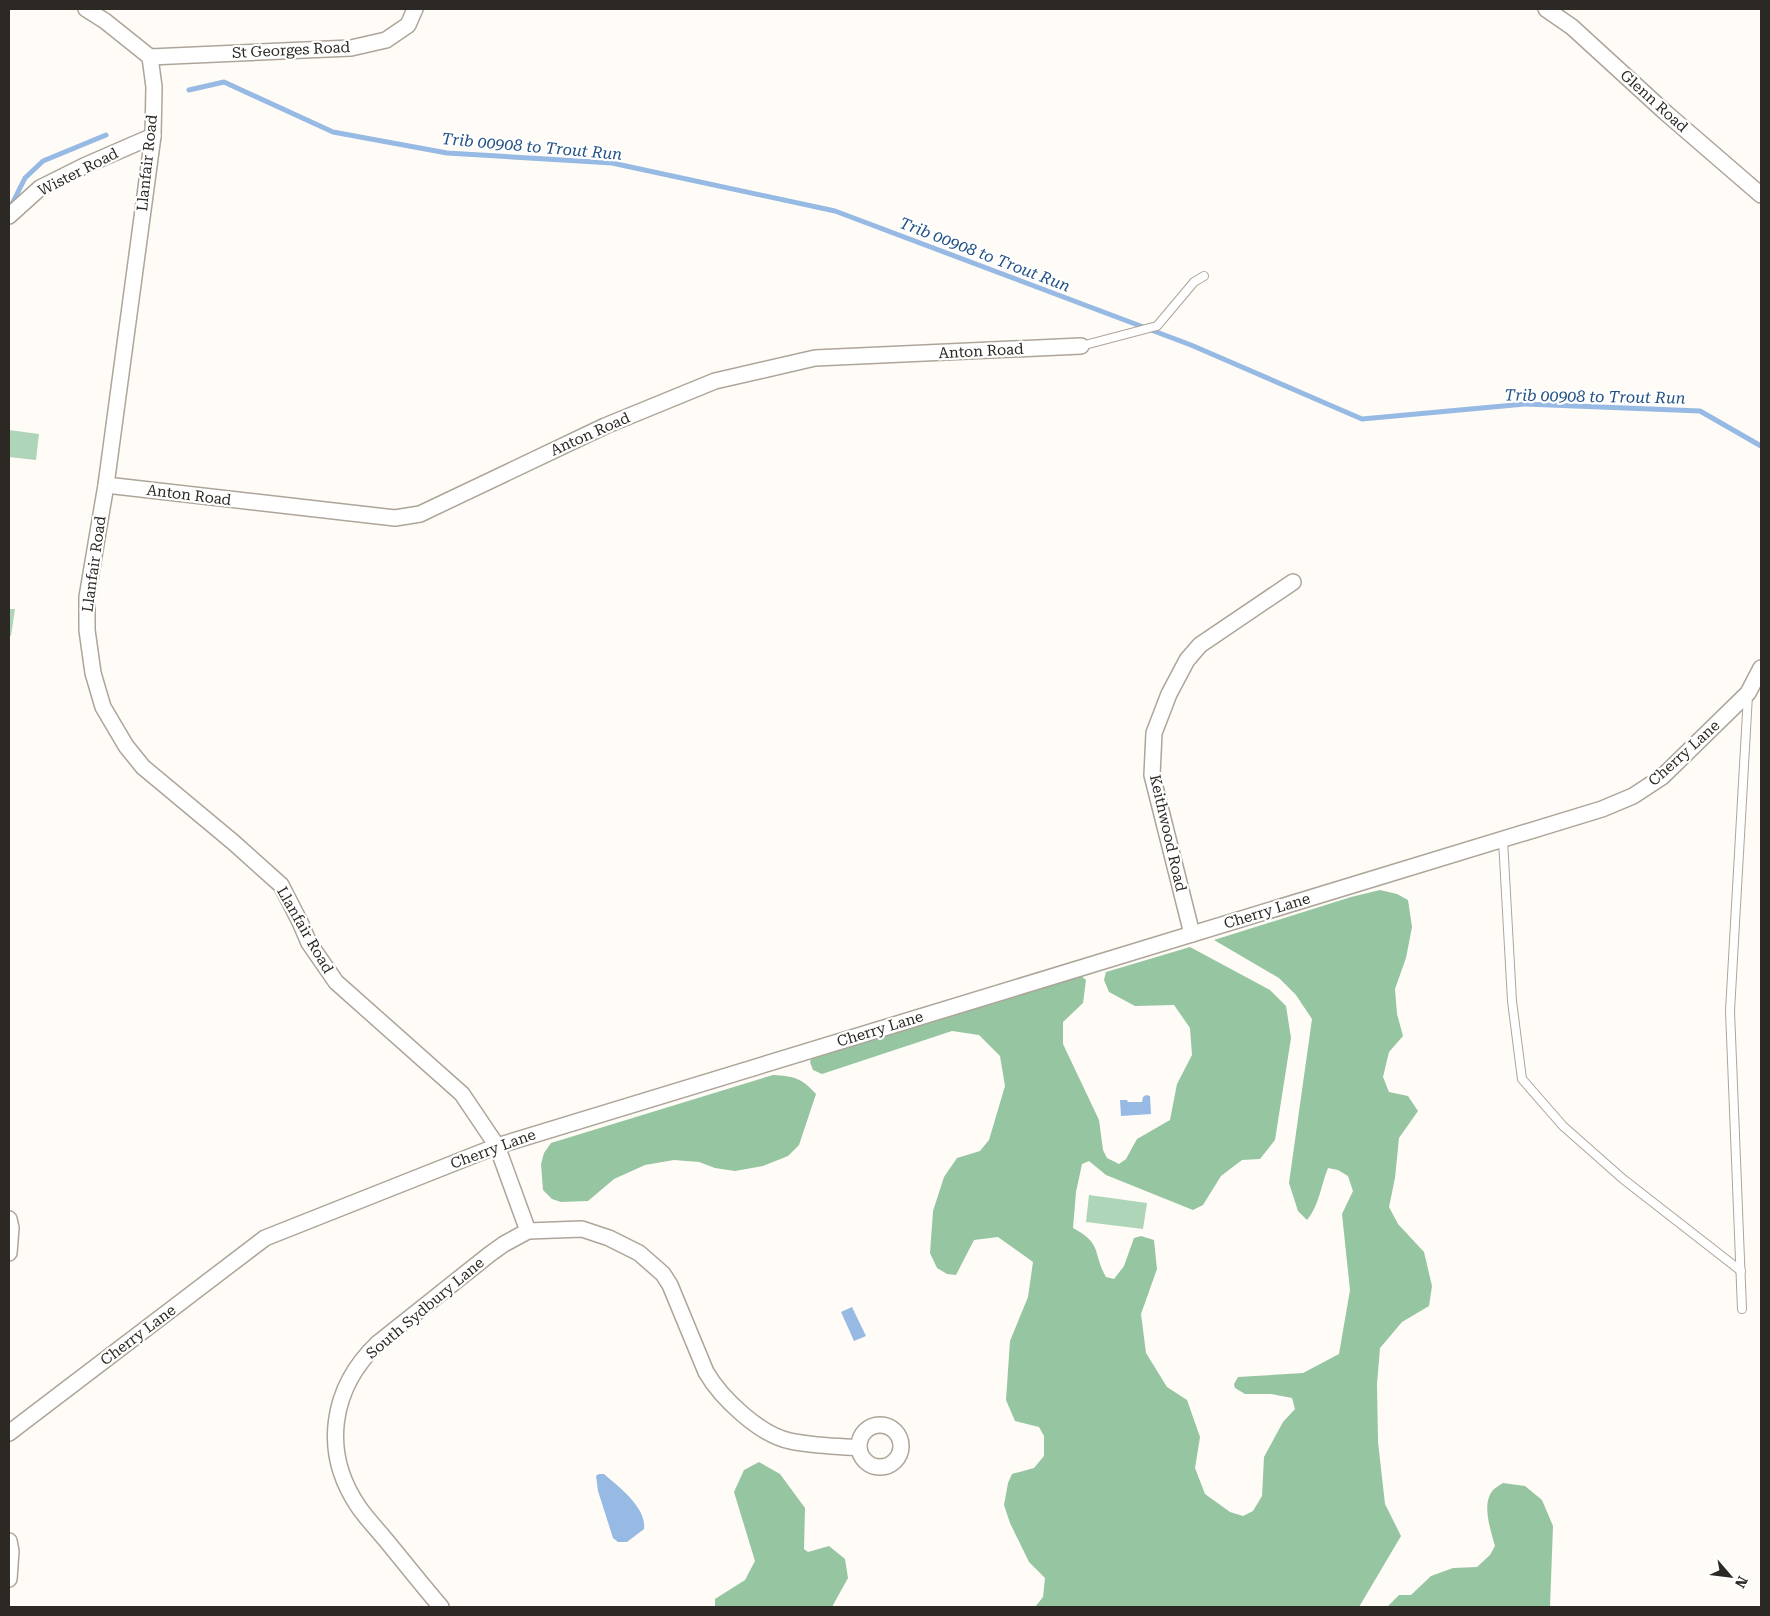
<svg xmlns="http://www.w3.org/2000/svg" width="1770" height="1616" viewBox="0 0 1770 1616" font-family="'Roboto Serif',serif">
	<style>
		.green { fill: #aed5b7 }
		.forest { fill: #95c5a1 }
		.water { fill: #96bae4 }
		.lines { fill: none; stroke-linecap: round; stroke-linejoin: round }
		.stream { stroke: #96bae4; stroke-width: 5 }
		.service-casing { stroke: #ada599; stroke-width: 10 }
		.minor-casing { stroke: #ada599; stroke-width: 18 }
		.service { stroke: #fff; stroke-width: 8 }
		.minor { stroke: #fff; stroke-width: 15 }
		.labels { text-anchor: middle; stroke-width: 4.5; stroke-linejoin: round; paint-order: stroke }
		.street-label { font-size: 15px; fill: #2c2924; stroke: #fff }
		.water-label { font-size: 16px; font-style: italic; fill: #215186; stroke: #fff }
	</style>
	<rect width="100%" height="100%" fill="#fffbf6"/>
	<g class="green">
		<path d="M9 430 39 434 36 460 9 457Z"/>
		<path d="M9 609H15L11 636 9 635Z"/>
		<path d="M1089 1195 1147 1203 1143 1229 1086 1222Z"/>
	</g>
	<g class="forest">
		<path d="M1380 890 1397 894 1408 900 1412 927 1406 958 1395 989 1397 1014 1403 1036 1389 1052 1383 1077 1389 1092 1408 1096 1418 1111 1399 1138 1395 1178 1389 1207 1398 1224 1424 1252 1432 1286 1429 1306 1402 1322 1380 1348 1377 1384 1378 1442 1385 1504 1401 1536 1359 1607H1035L1043 1597 1045 1578 1029 1562 1010 1523 1004 1505 1008 1483 1012 1474 1034 1468 1044 1456V1436L1039 1427 1015 1421 1006 1400 1010 1341 1028 1297 1033 1262 998 1237 974 1240 956 1275 947 1274 937 1268 930 1253 933 1211 944 1177 957 1158 980 1151 989 1140 1005 1086 1000 1056 979 1035 952 1031 822 1074 813 1070 810 1062 812 1056 1081 976 1086 980 1083 1003 1063 1022V1044L1099 1120 1103 1150 1107 1158 1119 1164 1126 1159 1137 1139 1170 1120 1177 1084 1192 1055 1190 1028 1174 1005 1135 1006 1109 992 1104 980 1106 972 1190 947 1270 990 1286 1006 1291 1038 1275 1140 1260 1159 1242 1160 1221 1176 1203 1205 1193 1210 1106 1175 1089 1161 1082 1164 1076 1192 1073 1228C1103 1244 1092 1252 1106 1277L1114 1279 1124 1266 1134 1238 1141 1236 1154 1240 1157 1269 1141 1314 1146 1353 1167 1387 1187 1400 1200 1437 1195 1468 1205 1494 1230 1512 1243 1516 1253 1511 1262 1496 1264 1457 1283 1422 1295 1409 1292 1398 1271 1394H1245L1235 1388 1234 1384 1238 1377 1303 1373 1339 1354 1350 1290 1342 1214 1353 1191 1348 1176 1338 1170 1328 1168C1321 1185 1319 1206 1307 1220L1298 1211 1289 1183 1312 1019 1296 995 1279 978 1214 940 1351 897Z"/>
		<path d="M773 1075C794 1076 802 1078 816 1094L799 1145 788 1156 763 1166 735 1171 715 1168 699 1162 674 1160 645 1165 614 1179 588 1201 561 1202 552 1199 543 1190 541 1164 544 1153 551 1143Z"/>
		<path d="M759 1462 780 1474 805 1508 804 1549 808 1552 829 1546 845 1559 848 1578 832 1607H715V1599L745 1580 755 1561 734 1492 744 1470Z"/>
		<path d="M1503 1483 1525 1486 1542 1500 1553 1526 1550 1607H1387L1399 1595H1411L1431 1576 1453 1568 1477 1567 1490 1555 1495 1546C1491 1531 1481 1504 1493 1490 1496 1487 1500 1485 1503 1483Z"/>
	</g>
	<g class="water">
		<path d="M1146 1095 1150 1096 1151 1114 1121 1116 1120 1100H1127L1128 1102H1142L1143 1097Z"/>
		<path d="M852 1307 866 1336 854 1341 841 1312Z"/>
		<path d="M599 1474H604C619 1487 647 1508 644 1529L627 1542H618L613 1538 598 1491 596 1476Z"/>
	</g>
	<g class="lines">
		<g class="stream">
			<path d="M189 90 224 82 333 132 447 153 612 163 835 211 1191 345 1362 419 1525 404 1700 411 1761 446"/>
			<path d="M10 208 25 178 43 161 106 135"/>
		</g>
		<g class="service-casing">
			<g id="service">
				<path d="M1081 346 1157 326 1194 282 1204 276"/>
				<path d="M1503 840 1512 1001 1522 1079 1563 1126 1623 1179 1741 1271"/>
				<path d="M1742 1309 1730 1011 1748 695"/>
			</g>
		</g>
		<g class="minor-casing">
			<g id="minor">
				<path d="M86 9 105 21 150 57 154 87 153 136 106 485 87 597V630L93 673 103 707 126 746 143 767 233 842 281 885 300 922 309 943 336 982 462 1094 497 1146 528 1231"/>
				<path d="M1546 9 1572 27 1666 113 1761 195"/>
				<path d="M150 57 351 48 386 40 408 25 415 9"/>
				<path d="M9 216 40 188 84 166 153 136"/>
				<path d="M106 485 395 518 420 514 605 426 715 381 815 358 1081 346"/>
				<path d="M1192 934 1152 775 1154 733 1169 694 1187 660 1200 645 1293 582"/>
				<path d="M9 1219 11 1228 9 1253"/>
				<circle cx="880" cy="1446" r="21"/>
				<path d="M9 1433 265 1238 497 1146 1602 809 1633 796 1662 777 1748 693 1761 668"/>
				<path d="M9 1541 11 1551 9 1579"/>
				<path d="M441 1607C422 1585 404 1562 385 1539 376 1528 366 1518 358 1506 321 1451 331 1388 378 1343L490 1254 504 1244 528 1231 582 1229 609 1238 639 1253 663 1274 670 1285 706 1372C721 1398 760 1435 790 1441 813 1446 837 1446 859 1448"/>
			</g>
		</g>
		<use href="#service" class="service"/>
		<use href="#minor" class="minor"/>
	</g>
	<g class="labels">
		<g class="street-label">
			<text transform="translate(291 50) rotate(-3)" y="5">St Georges Road</text>
			<text transform="translate(1654 101) rotate(42)" y="5">Glenn Road</text>
			<text transform="translate(147 163) rotate(-84)" y="5">Llanfair Road</text>
			<text transform="translate(78 172) rotate(-27)" y="5">Wister Road</text>
			<text transform="translate(981 351) rotate(-3)" y="5">Anton Road</text>
			<text transform="translate(590 434) rotate(-24)" y="5">Anton Road</text>
			<text transform="translate(189 495) rotate(7)" y="5">Anton Road</text>
			<text transform="translate(94 564) rotate(-82)" y="5">Llanfair Road</text>
			<text transform="translate(1684 753) rotate(-42)" y="5">Cherry Lane</text>
			<text transform="translate(1168 833) rotate(77)" y="5">Keithwood Road</text>
			<text transform="translate(1267 911) rotate(-17)" y="5">Cherry Lane</text>
			<text transform="translate(305 930) rotate(60)" y="5">Llanfair Road</text>
			<text transform="translate(880 1029) rotate(-17)" y="5">Cherry Lane</text>
			<text transform="translate(493 1149) rotate(-20)" y="5">Cherry Lane</text>
			<text transform="translate(425 1308) rotate(-40)" y="5">South Sydbury Lane</text>
			<text transform="translate(138 1335) rotate(-37)" y="5">Cherry Lane</text>
		</g>
		<g class="water-label">
			<text transform="translate(532 146) rotate(5)" y="6">Trib 00908 to Trout Run</text>
			<text transform="translate(985 254) rotate(21)" y="6">Trib 00908 to Trout Run</text>
			<text transform="translate(1595 396) rotate(1)" y="6">Trib 00908 to Trout Run</text>
		</g>
	</g>
	<rect width="1770" height="1616" fill="none" stroke="#2c2924" stroke-width="20"/>
	<g transform="translate(1730 1576) rotate(118)" stroke="#ffffff" stroke-width="4" paint-order="stroke">
	<path d="M0-4L9 19L0 12L-9 19Z" fill="#2c2924"/>
	<text y="-8" font-size="14" font-weight="bold" text-anchor="middle" fill="#2c2924">N</text>
	</g>
</svg>
